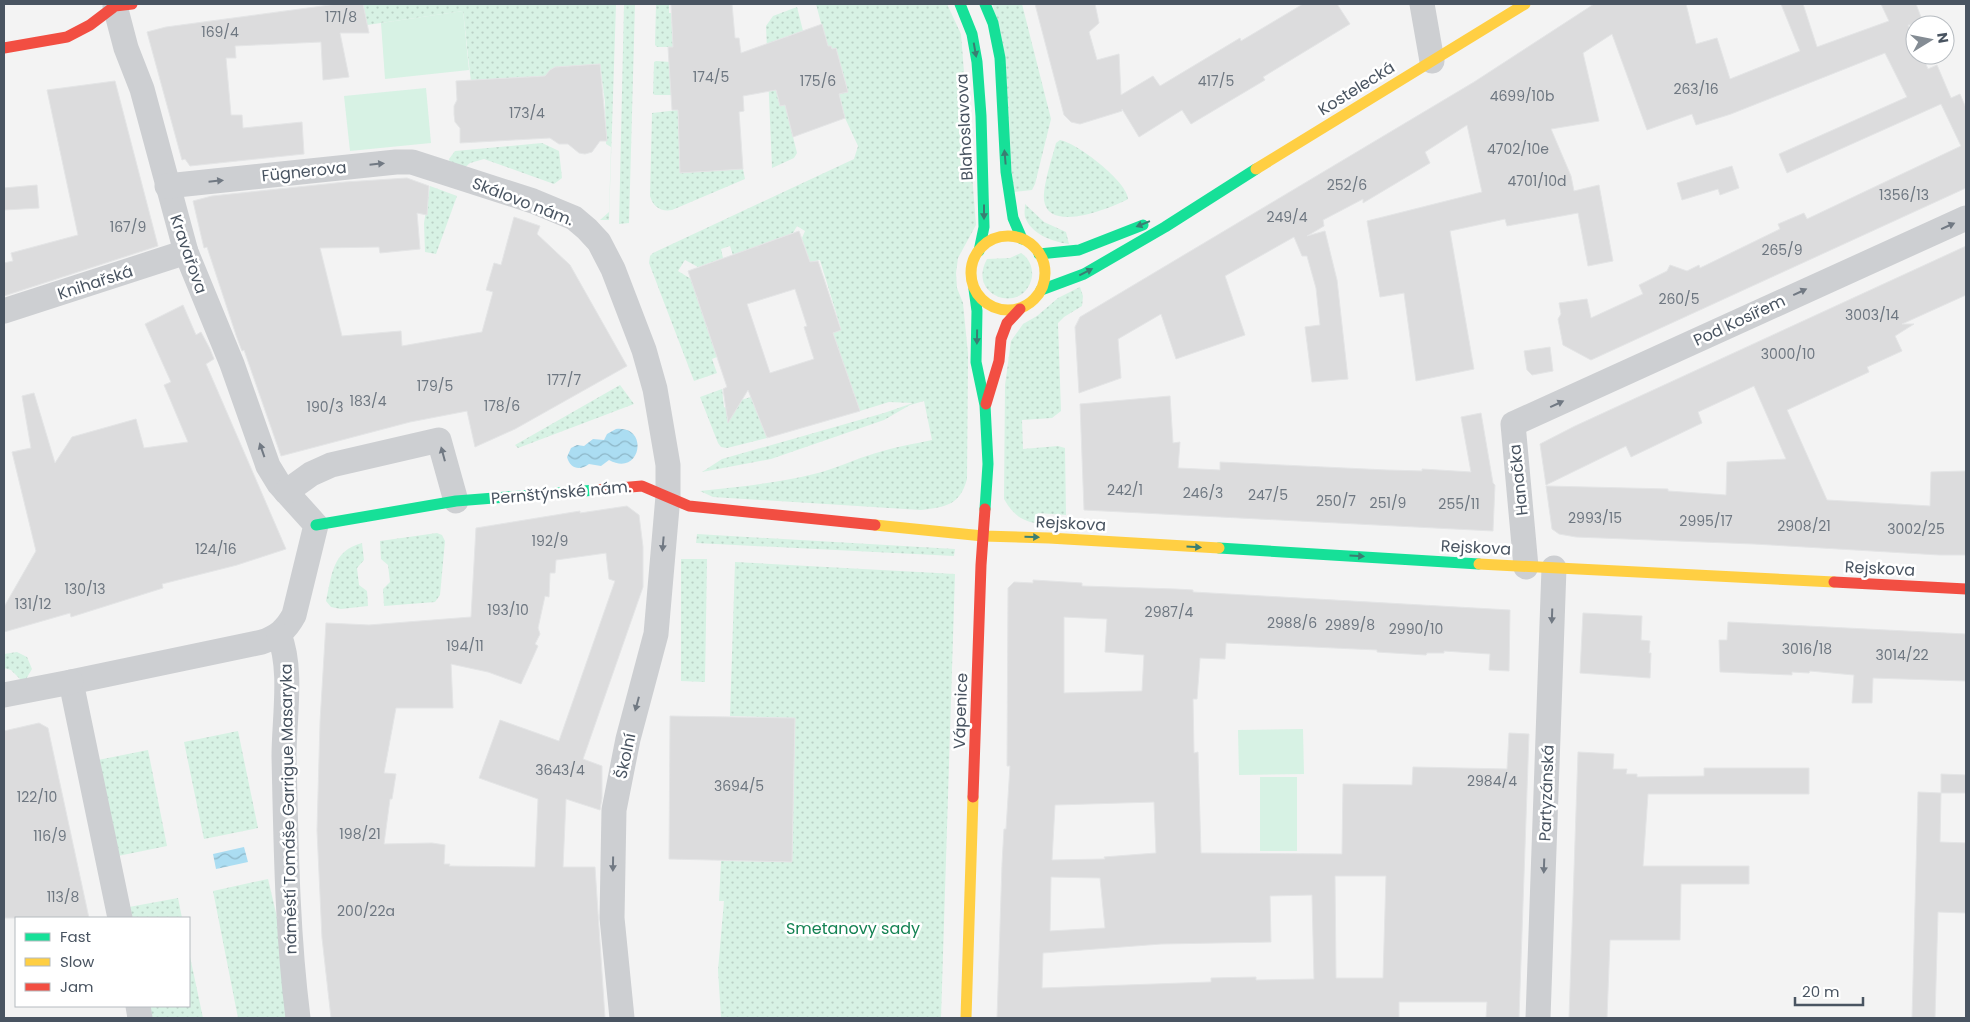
<svg xmlns="http://www.w3.org/2000/svg" width="1970" height="1022" viewBox="0 0 1970 1022" font-family="Poppins,sans-serif">
	<style>
		.green { fill: url(#green-dots) }
		.pitch { fill: #d7f2e4 }
		.water { fill: url(#water-waves) }
		.building { fill: #dcdcdd; stroke: #e4e5e6; fill-rule: evenodd }
		.lines { fill: none; stroke-linecap: round; stroke-linejoin: round }
		.street { stroke: #cdcfd2; stroke-width: 25 }
		.fast { stroke: #16e098; stroke-width: 11 }
		.slow { stroke: #ffcf43; stroke-width: 11 }
		.jam { stroke: #f24e42; stroke-width: 11 }
		.oneway { fill: #3a7e72 }
		.oneway2 { fill: #717983 }
		.labels { text-anchor: middle; stroke-width: 5; stroke-linejoin: round; paint-order: stroke }
		.number-label { font-size: 14px; fill: #6e7781 }
		.street-label { font-size: 16px; fill: #495461; stroke: #fff }
		.park-label { font-size: 16px; fill: #148253; stroke: #fff }
	</style>
	<defs>
		<pattern id="green-dots" width="8" height="8" patternUnits="userSpaceOnUse" patternTransform="scale(1.25)"><rect width="8" height="8" fill="#d7f2e4"/><path d="M2 2h.1M6 6h.1" fill="none" stroke="#bad1c6" stroke-width="1.8" stroke-linecap="round"/></pattern>
		<pattern id="water-waves" width="16" height="10" patternUnits="userSpaceOnUse" patternTransform="scale(1.25)"><rect width="16" height="10" fill="#abddf2"/><path d="M0 5q4-4 8 0t8 0" fill="none" stroke="#8db6c7"/></pattern>
	</defs>
	<rect width="100%" height="100%" fill="#f3f3f3"/>
	<g class="green">
		<path d="M363 4H616L609 220H600L609 212 611 147 606 144 605 102 600 64 555 67 550 70 547 76 543 77 471 82 463 11 367 25Z"/>
		<path d="M624 4H635L629 223 619 224Z"/>
		<path d="M656 4H669V13H671L673 47H657L655 45Z"/>
		<path d="M816 4H947L961 34 976 225 958 258 956 273 957 288 963 303 968 354 967 479C960 505 946 507 921 510L713 497 700 491C739 487 777 483 814 474 835 469 855 459 876 453 895 447 913 444 932 440L924 401 910 405 884 420 771 459 702 472 722 459 884 413 913 403 889 402 860 411 833 333 841 329 820 260 810 262 802 238 805 231 797 226 793 233 733 255 730 246 721 249 723 258 698 267 685 260 678 271 691 279 717 357 712 359 717 373 694 381 649 263 650 256 653 253 854 159 858 146 845 118 839 94 848 92 836 48 832 49 831 46H827Z"/>
		<path d="M993 4H1022L1051 119 1035 184 1032 190 1014 192Z"/>
		<path d="M797 7 803 31 770 43 773 77 780 106 785 105 797 153 794 158 772 168 766 26 773 16Z"/>
		<path d="M656 61 671 62 673 95H655L653 94 654 62Z"/>
		<path d="M678 110 680 173 743 169 745 179 672 210C661 212 653 207 650 196L652 113Z"/>
		<path d="M1060 140C1077 143 1128 182 1128 199 1111 208 1048 234 1044 200 1043 184 1052 159 1056 143Z"/>
		<path d="M542 143 559 151 562 178 554 184 484 159 470 163 463 169 450 164 449 159 455 151Z"/>
		<path d="M430 186 457 196 436 254 425 252 424 223Z"/>
		<path d="M1025 204 1044 222 1066 232 1069 244C1053 242 1031 234 1025 217 1024 213 1025 208 1025 204Z"/>
		<path d="M1021 253C1029 258 1033 267 1032 277 1024 316 966 297 987 259L1010 258Z"/>
		<path d="M1080 287 1083 296 1082 306 1064 317 1058 323 1061 411 1052 418 1022 420 1023 449 1058 446 1065 448 1066 515 1038 513 1035 523C1020 520 1012 513 1004 499L1005 385 1011 341 1023 324 1037 316 1058 298Z"/>
		<path d="M620 385 634 404 518 448 515 445Z"/>
		<path d="M722 389 724 407 734 412 741 400 751 397 767 438 727 448 721 447 718 443 700 397Z"/>
		<path d="M437 533 442 535 445 541 440 595 435 602 384 606 383 589 390 582 388 565 381 559 380 541Z"/>
		<path d="M697 534 955 549 954 556 696 543Z"/>
		<path d="M362 543 364 560 357 568 359 585 367 591 368 606 341 609 331 607 326 601C332 575 332 551 362 543Z"/>
		<path d="M681 559H707L705 682 681 681Z"/>
		<path d="M735 562 955 574 941 1018H721L718 970 724 901H719L721 861 792 862 795 718 730 716Z"/>
		<path d="M17 652 27 657 32 669 26 679 22 681 11 670 4 668V654Z"/>
		<path d="M238 731 258 828 204 839 184 742Z"/>
		<path d="M148 750 167 846 118 856 98 760Z"/>
		<path d="M268 879 280 930 289 1018H238L213 891Z"/>
		<path d="M178 898 182 918H131L129 907Z"/>
		<path d="M189 952 203 1018H152L149 1006H189Z"/>
	</g>
	<g class="pitch">
		<path d="M463 11 469 70 385 79 381 23Z"/>
		<path d="M426 88 431 143 350 151 344 96Z"/>
		<path d="M1303 729 1304 774 1239 775 1238 730Z"/>
		<rect x="1260" y="777" width="37" height="74"/>
	</g>
	<g class="water">
		<path d="M616 429C650 425 641 478 609 460L601 466 589 464C580 471 570 469 567 457L571 448 577 445 584 446 593 439 604 440 607 434Z"/>
		<path d="M244 847 248 862 216 869 213 854Z"/>
	</g>
	<g class="building">
		<path d="M337 4H363L369 33H340L349 77 323 80 321 42 235 46 236 58H226L231 115H242L243 128 302 122 304 154 190 166 185 159 182 160 147 32 166 27Z"/>
		<path d="M671 4H732L735 38H739L741 53 822 24 828 46H831L832 49 836 48 848 92 839 94 845 118 793 137 785 105 780 106 776 90 743 96 744 111 739 112 743 169 680 173 678 110H672L668 47H673Z"/>
		<path d="M1035 4H1095L1099 23 1089 32 1097 60 1119 54 1121 95 1153 76 1160 86 1240 38 1241 41 1303 4H1337L1350 24 1263 77 1265 80 1191 124 1182 110 1139 137 1122 109V111L1080 124 1071 122 1064 115Z"/>
		<path d="M1594 4H1686L1696 44 1717 38 1730 79 1800 51 1781 4H1803L1817 47 1889 21 1881 4H1916L1924 25H1908L1915 40V55H1922L1928 69 1937 65 1951 98 1960 94 1966 108V188L1591 360 1563 345 1558 319 1561 314 1559 303 1587 299 1591 318 1643 294 1639 285 1667 271 1670 265 1687 271 1699 265 1700 268 1780 229 1778 224 1804 213 1807 219 1961 146 1941 104 1787 173 1779 154 1907 97 1885 53 1731 114 1696 125 1692 114 1647 130 1612 34 1583 53 1599 121 1551 129 1571 176 1574 191 1599 185 1613 261 1588 266 1578 213 1507 226 1505 219 1450 231 1474 369 1416 381 1404 293 1380 297 1367 221 1482 192 1467 125 1425 152 1430 163 1363 203V199L1323 220 1324 226 1307 236 1325 231 1337 280 1348 379 1312 382 1305 327 1320 325 1316 288 1307 256H1302L1294 237 1225 276 1245 335 1176 359 1161 314 1118 339 1121 378 1079 393 1075 327 1080 317 1474 82Z"/>
		<path d="M600 64 607 141H600L592 152 585 154 579 153 568 144H559L550 138 460 143V128L455 122 454 114V106L457 100 456 81 545 76 550 70 555 67Z"/>
		<path d="M115 81 158 246 4 296V263L13 261 11 253 78 235 47 90Z"/>
		<path d="M1732 166 1739 188 1720 195 1718 189 1682 200 1677 183Z"/>
		<path d="M407 178 429 186 427 215 417 213 420 249 380 253 379 247 320 248 342 336 401 331 402 346 482 332 493 292 486 290 494 263 501 265 514 217 540 226 537 234 570 265 627 366 515 429 475 447 467 411 410 422 281 456 244 350 242 351 236 335 207 247 204 248 193 201 212 196 345 182Z"/>
		<path d="M37 185 39 208 4 210V188Z"/>
		<path d="M799 231 810 262 818 261 841 330 833 333 860 411 767 438 748 390 728 423 723 389 727 387 688 271ZM795 289 807 326 804 327 814 359 770 373 747 304Z"/>
		<path d="M1966 246V295L1902 324H1914L1895 336 1902 351 1867 367 1869 372 1787 410 1827 500 1930 506 1931 472 1966 471V555H1939L1754 544 1576 537 1559 534 1552 529 1546 486 1668 489V491L1726 495 1727 462 1786 459 1754 386 1698 412 1702 423 1631 457 1626 446 1546 485 1540 444 1575 426Z"/>
		<path d="M183 305 196 335 201 332 210 349 214 359 206 364 286 549 237 565 162 584 163 588 71 617 70 613 4 632V607L36 551 12 452 31 448 22 396 34 393 55 463 72 437 136 419 144 448 188 442 164 385 171 382 145 324Z"/>
		<path d="M1550 347 1553 371 1532 375 1527 370 1524 351Z"/>
		<path d="M1170 396 1173 443 1180 442 1178 468 1220 470V462L1387 470 1422 471V469L1471 472 1461 417 1481 413 1493 483 1495 485 1493 531 1084 510 1080 404Z"/>
		<path d="M627 506 639 515 643 547V587L583 759 602 766V798L600 810 566 799 563 867H595L605 1018H331L322 938 317 830 320 722 326 623 369 625 471 617 476 528 580 511V513ZM606 553 609 579 615 581 559 741 500 720 479 778 538 799 535 867 449 866 450 864H444L445 845 432 843 384 844 390 799H392L396 774 384 773 396 708H453L451 664 488 672 521 684 538 646 535 644 540 634 538 628 545 596 549 597 550 573H555L556 560Z"/>
		<path d="M1033 580 1082 583V586L1175 589 1193 590V592L1510 610 1509 671 1489 670 1490 654 1444 651V653H1427L1426 655 1377 652V650L1226 643 1225 659 1200 658 1197 699H1193L1194 753 1198 752 1201 853 1342 854 1343 784 1412 785 1413 767 1507 769 1509 733 1529 734 1519 1018H1486L1487 1002H1399V1018H997L1002 864 1004 829H1006L1010 766H1007L1008 588 1014 582 1033 583ZM1064 617 1107 619 1105 652 1144 655 1142 691 1064 693ZM1154 802 1156 853 1104 857 1105 859 1052 860 1055 805ZM1335 876H1386L1383 978H1336ZM1051 877 1100 878 1105 928 1050 931ZM1312 895 1314 979 1256 980V977L1211 978V982L1042 988 1043 953 1161 944 1271 942 1270 896Z"/>
		<path d="M1583 613 1642 616 1641 640 1650 641 1649 653H1651L1650 678 1580 673Z"/>
		<path d="M1728 622 1966 634V681L1873 678 1872 703H1852L1854 675 1810 671 1809 673 1792 672V675L1720 672 1719 640H1727Z"/>
		<path d="M670 716 795 718 792 862 669 859Z"/>
		<path d="M39 723 48 728 89 918H4V731Z"/>
		<path d="M1578 752 1614 754 1613 769H1627L1626 774H1637V777L1704 776V768H1809V794H1648L1643 866H1749V884H1681L1680 940H1610L1607 1018H1569Z"/>
		<path d="M1941 774 1966 775V793H1941Z"/>
		<path d="M1918 792 1941 793 1940 842 1966 843V913L1938 912 1935 1018H1912Z"/>
	</g>
	<g class="lines">
		<g class="street">
			<path d="M1422 4 1432 61"/>
			<path d="M115 6 126 48 142 89 186 252 232 364 268 466 279 484 316 525 294 615C286 630 277 637 262 642L71 682 120 918"/>
			<path d="M167 186 396 162H412L533 201 574 218 587 229 599 242 613 269 644 350 655 389 668 465V496L656 634 628 739 614 810 612 918 622 1018"/>
			<path d="M4 311 186 252"/>
			<path d="M286 492 311 474 331 465 439 440 456 501"/>
			<path d="M1526 567 1513 424 1966 218"/>
			<path d="M279 635C293 668 284 720 284 756 286 844 287 931 298 1018"/>
			<path d="M4 695 71 682"/>
			<path d="M138 1006 140 1018"/>
			<path d="M1538 1018 1554 568"/>
		</g>
		<g class="fast">
			<path d="M960 4 972 34 977 62 981 116 984 227 979 251"/>
			<path d="M985 4 993 23 1000 58 1006 172 1013 218 1022 239"/>
			<path d="M1039 254 1079 250 1143 225"/>
			<path d="M974 289 977 311 976 362 985 405 988 464 985 509"/>
			<path d="M1041 290 1084 274 1165 227 1256 169"/>
			<path d="M316 525 456 501 596 490"/>
			<path d="M1219 548 1479 564"/>
		</g>
		<g class="slow">
			<path d="M1256 169 1525 4"/>
			<circle cx="1008" cy="273" r="37"/>
			<path d="M875 525 983 536 1049 538 1219 548"/>
			<path d="M1479 564 1834 582"/>
			<path d="M966 1018 973 797"/>
		</g>
		<g class="jam">
			<path d="M4 48 67 37 90 25 115 6 132 4"/>
			<path d="M986 404 999 361 1001 339 1007 323 1020 309"/>
			<path d="M596 490 642 486 689 506 875 525"/>
			<path d="M1834 582 1966 589"/>
			<path d="M973 797 981 565 985 509"/>
		</g>
	</g>
	<defs><path id="oneway-solid" d="M-6-.8H1V-3.2L6.5 0L1 3.2V.8H-6Z" transform="scale(1.25)"/></defs>
	<g class="oneway">
		<use href="#oneway-solid" transform="translate(975 50) rotate(80)"/>
		<use href="#oneway-solid" transform="translate(1005 157) rotate(-95)"/>
		<use href="#oneway-solid" transform="translate(984 212) rotate(90)"/>
		<use href="#oneway-solid" transform="translate(1143 224) rotate(158)"/>
		<use href="#oneway-solid" transform="translate(1086 272) rotate(-27)"/>
		<use href="#oneway-solid" transform="translate(977 337) rotate(91)"/>
		<use href="#oneway-solid" transform="translate(1032 537) rotate(2)"/>
		<use href="#oneway-solid" transform="translate(1194 547) rotate(3)"/>
		<use href="#oneway-solid" transform="translate(1357 556) rotate(3)"/>
	</g>
	<g class="oneway2">
		<use href="#oneway-solid" transform="translate(377 164) rotate(-6)"/>
		<use href="#oneway-solid" transform="translate(216 181) rotate(-6)"/>
		<use href="#oneway-solid" transform="translate(1948 226) rotate(-24)"/>
		<use href="#oneway-solid" transform="translate(1800 292) rotate(-25)"/>
		<use href="#oneway-solid" transform="translate(1557 404) rotate(-25)"/>
		<use href="#oneway-solid" transform="translate(262 450) rotate(-109)"/>
		<use href="#oneway-solid" transform="translate(443 454) rotate(-105)"/>
		<use href="#oneway-solid" transform="translate(663 544) rotate(95)"/>
		<use href="#oneway-solid" transform="translate(1552 616) rotate(92)"/>
		<use href="#oneway-solid" transform="translate(637 704) rotate(105)"/>
		<use href="#oneway-solid" transform="translate(613 864) rotate(91)"/>
		<use href="#oneway-solid" transform="translate(1544 866) rotate(92)"/>
	</g>
	<g class="labels">
		<g class="number-label">
			<text x="341" y="22">171/8</text>
			<text x="220" y="37">169/4</text>
			<text x="711" y="82">174/5</text>
			<text x="818" y="86">175/6</text>
			<text x="1216" y="86">417/5</text>
			<text x="1696" y="94">263/16</text>
			<text x="1522" y="101">4699/10b</text>
			<text x="527" y="118">173/4</text>
			<text x="1518" y="154">4702/10e</text>
			<text x="1537" y="186">4701/10d</text>
			<text x="1347" y="190">252/6</text>
			<text x="1904" y="200">1356/13</text>
			<text x="1287" y="222">249/4</text>
			<text x="128" y="232">167/9</text>
			<text x="1782" y="255">265/9</text>
			<text x="1679" y="304">260/5</text>
			<text x="1872" y="320">3003/14</text>
			<text x="1788" y="359">3000/10</text>
			<text x="564" y="385">177/7</text>
			<text x="435" y="391">179/5</text>
			<text x="368" y="406">183/4</text>
			<text x="502" y="411">178/6</text>
			<text x="325" y="412">190/3</text>
			<text x="1125" y="495">242/1</text>
			<text x="1203" y="498">246/3</text>
			<text x="1268" y="500">247/5</text>
			<text x="1336" y="506">250/7</text>
			<text x="1388" y="508">251/9</text>
			<text x="1459" y="509">255/11</text>
			<text x="1595" y="523">2993/15</text>
			<text x="1706" y="526">2995/17</text>
			<text x="1804" y="531">2908/21</text>
			<text x="1916" y="534">3002/25</text>
			<text x="550" y="546">192/9</text>
			<text x="216" y="554">124/16</text>
			<text x="85" y="594">130/13</text>
			<text x="33" y="609">131/12</text>
			<text x="508" y="615">193/10</text>
			<text x="1169" y="617">2987/4</text>
			<text x="1292" y="628">2988/6</text>
			<text x="1350" y="630">2989/8</text>
			<text x="1416" y="634">2990/10</text>
			<text x="465" y="651">194/11</text>
			<text x="1807" y="654">3016/18</text>
			<text x="1902" y="660">3014/22</text>
			<text x="560" y="775">3643/4</text>
			<text x="1492" y="786">2984/4</text>
			<text x="739" y="791">3694/5</text>
			<text x="37" y="802">122/10</text>
			<text x="360" y="839">198/21</text>
			<text x="50" y="841">116/9</text>
			<text x="63" y="902">113/8</text>
			<text x="366" y="916">200/22a</text>
		</g>
		<g class="street-label">
			<text transform="translate(1356 88) rotate(-32)" y="6">Kostelecká</text>
			<text transform="translate(964 127) rotate(-93)" y="6">Blahoslavova</text>
			<text transform="translate(304 171) rotate(-6)" y="6">Fügnerova</text>
			<text transform="translate(523 201) rotate(21)" y="6">Skálovo nám.</text>
			<text transform="translate(189 254) rotate(71)" y="6">Kravařova</text>
			<text transform="translate(95 282) rotate(-18)" y="6">Knihařská</text>
			<text transform="translate(1739 320) rotate(-25)" y="6">Pod Kosířem</text>
			<text transform="translate(1518 480) rotate(-96)" y="6">Hanačka</text>
			<text transform="translate(561 492) rotate(-5)" y="6">Pernštýnské nám.</text>
			<text transform="translate(1071 523) rotate(3)" y="6">Rejskova</text>
			<text transform="translate(1476 547) rotate(3)" y="6">Rejskova</text>
			<text transform="translate(1880 568) rotate(3)" y="6">Rejskova</text>
			<text transform="translate(960 711) rotate(-88)" y="6">Vápenice</text>
			<text transform="translate(625 756) rotate(-78)" y="6">Školní</text>
			<text transform="translate(1546 793) rotate(-88)" y="6">Partyzánská</text>
			<text transform="translate(288 809) rotate(-91)" y="6">náměstí Tomáše Garrigue Masaryka</text>
		</g>
		<g class="park-label">
			<text x="853" y="934">Smetanovy sady</text>
		</g>
	</g>
	<rect width="1970" height="1022" fill="none" stroke="#495461" stroke-width="10"/>
	<rect x="15" y="917" width="175" height="90" fill="#ffffff" stroke="#b6bbc0"/>
	<rect x="25" y="933" width="25" height="8" fill="#16e098" stroke="#b6bbc0"/>
	<text x="60" y="942" font-size="15" fill="#495461">Fast</text>
	<rect x="25" y="958" width="25" height="8" fill="#ffcf43" stroke="#b6bbc0"/>
	<text x="60" y="967" font-size="15" fill="#495461">Slow</text>
	<rect x="25" y="983" width="25" height="8" fill="#f24e42" stroke="#b6bbc0"/>
	<text x="60" y="992" font-size="15" fill="#495461">Jam</text>
	<g transform="translate(1930 40) rotate(80)"><circle r="24" fill="#ffffff" stroke="#b6bbc0"/>
	<path d="M0-4L9 19L0 12L-9 19Z" fill="#848c94"/>
	<text y="-8" font-size="14" font-weight="bold" text-anchor="middle" fill="#495461">N</text>
	</g>
	<path d="M1795 997v8h68v-8" fill="none" stroke="#495461" stroke-width="2.5"/>
	<text x="1802" y="997" font-size="15" fill="#495461" stroke="#ffffff" stroke-width="4" paint-order="stroke">20 m</text>
</svg>
